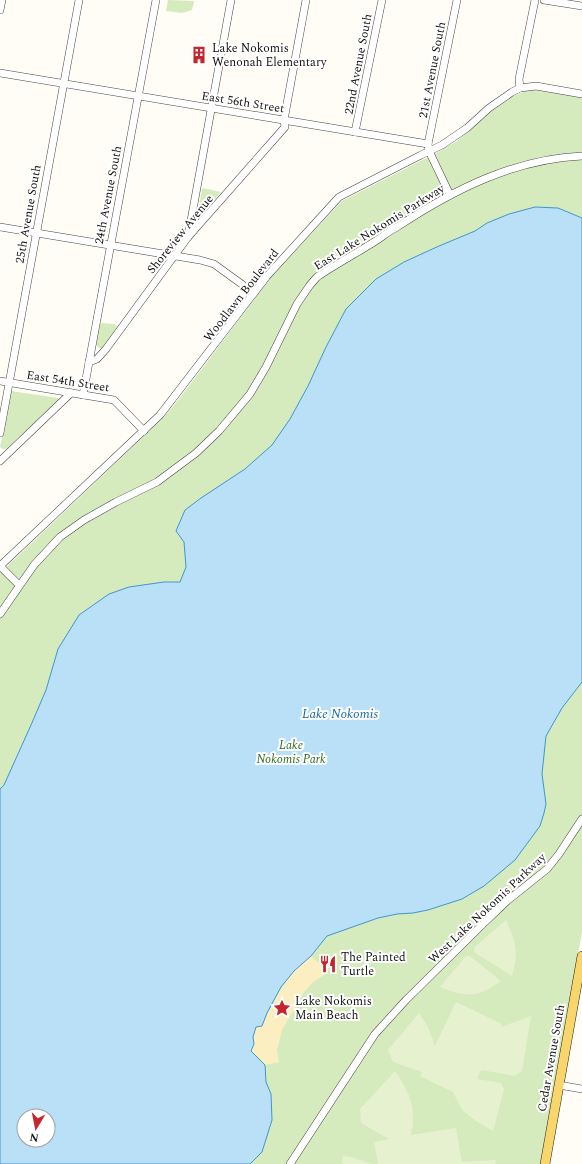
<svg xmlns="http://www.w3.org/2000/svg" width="582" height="1164" viewBox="0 0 582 1164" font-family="Spectral,serif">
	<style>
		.green { fill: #d5ebbd; fill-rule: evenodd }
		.sand { fill: #fbeec1 }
		.pitch { fill: #e6f2cf }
		.water { fill: #b9e0f7; stroke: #3f96cf; fill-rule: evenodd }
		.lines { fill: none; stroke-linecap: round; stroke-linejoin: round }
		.minor-casing { stroke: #444; stroke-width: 8 }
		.major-casing { stroke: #222; stroke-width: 10 }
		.minor { stroke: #fff; stroke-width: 7 }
		.major { stroke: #f9d66b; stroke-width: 9 }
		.labels { text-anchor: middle; stroke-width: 4; stroke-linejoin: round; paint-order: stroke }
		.poi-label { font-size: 12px; fill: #111; stroke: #fff; text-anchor: start }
		.street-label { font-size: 12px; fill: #111; stroke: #fff }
		.park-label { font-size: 12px; font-style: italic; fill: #2f6b1f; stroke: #fff }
		.water-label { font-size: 13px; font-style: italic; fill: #1768a6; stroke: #fff }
	</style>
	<rect width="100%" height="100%" fill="#fffdf5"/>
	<g class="green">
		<path d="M168 0 194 1 192 10 182 13 166 11Z"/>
		<path d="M528 90H535L582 97V932L540 1164H0V573L163 418 179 399 272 276 342 201 440 151 457 141 491 111 511 97ZM24 1116H48V1140H24Z"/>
		<path d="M202 188 221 192 204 212H202L199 210V208Z"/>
		<path d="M102 323 114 324 117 327 103 348H99L96 345 100 324Z"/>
		<path d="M11 391 58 398 59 400 6 449H3L0 447Z"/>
	</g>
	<path class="sand" d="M311 956 327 970V973L312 983 304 992 282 1030 277 1050 279 1062 265 1065 251 1051C255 1043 253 1035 256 1027L262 1026C270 1007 280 988 293 972 299 965 306 961 311 956Z"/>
	<g class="pitch">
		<path d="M506 920C516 942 519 953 512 976L474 952 475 947Z"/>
		<path d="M466 956H470L501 981C476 998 468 998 440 987Z"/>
		<path d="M456 1002 502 1024 501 1027 531 1016 522 1071 515 1076 481 1070 477 1079 501 1083 504 1089 493 1131 476 1121 462 1110 453 1092 420 1076 422 1072 393 1062 388 1050 419 1013 428 1027 435 1046Z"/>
		<path d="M395 1071C410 1093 417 1108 411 1135L456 1128 462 1162 496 1160 495 1164H378L374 1142 389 1139 361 1123 360 1109Z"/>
		<path d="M343 1156 351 1157 372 1164H342Z"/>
	</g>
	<path class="water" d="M535 207 558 208 582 218V682L562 708 546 736 542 774 546 804 544 813 540 826 515 860 484 886 462 899 428 910 413 913 397 914 378 918 327 936 311 956 294 971 281 987 267 1013 262 1026 256 1027 253 1037 254 1044 251 1051 265 1065 266 1082 271 1094 272 1120 262 1152 250 1164H0V789L4 785 31 725 46 690 58 649 79 615 109 594 129 587 164 582H180L186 567 184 542 176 531 185 510 201 498 245 469 272 445 290 419 308 386 326 347 346 309 376 279 404 262 439 246 475 231 487 223 509 214ZM24 1116H48V1140H24Z"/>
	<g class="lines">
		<g class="minor-casing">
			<g id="minor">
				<path d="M544 0 582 6"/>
				<path d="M0 10 2 0"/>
				<path d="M0 73 428 144"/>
				<path d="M520 88 519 79 535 0"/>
				<path d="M355 132 382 0"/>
				<path d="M450 195 429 151 428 144 457 0"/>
				<path d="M0 227 200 260 214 264 254 293"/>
				<path d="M188 237 231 0"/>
				<path d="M89 362 97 359 106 349 188 237 285 127 284 120 306 0"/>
				<path d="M0 381 114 400 144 431"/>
				<path d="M83 395 156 0"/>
				<path d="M0 433 79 0"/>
				<path d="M0 461 71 393"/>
				<path d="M0 566 160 415 267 276 339 197 421 155 442 145 467 128 489 108 512 92 520 88 536 86 582 94"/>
				<path d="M0 566 19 585"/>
				<path d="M0 614 34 565 60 537 84 520 116 502 157 482 196 453 219 431 250 394 266 367 297 304 310 285 317 277C336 264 355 254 374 242 382 237 389 231 397 227 453 190 514 159 582 156"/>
				<path d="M559 1085 582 1089"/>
				<path d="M290 1164 375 1034 406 1000 484 923 507 901 547 869 559 854 582 819"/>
			</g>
		</g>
		<g class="major-casing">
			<path id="major" d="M545 1164 582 956"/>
		</g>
		<use href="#minor" class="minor"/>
		<use href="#major" class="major"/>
	</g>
	<defs>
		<g id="building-bare" transform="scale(1.38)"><path d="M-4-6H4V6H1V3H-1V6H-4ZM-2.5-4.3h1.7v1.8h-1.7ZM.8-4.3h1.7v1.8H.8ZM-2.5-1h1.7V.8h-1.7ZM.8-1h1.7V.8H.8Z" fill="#c4262e" stroke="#fff" stroke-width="2.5" paint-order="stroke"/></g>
		<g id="restaurant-bare" transform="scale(1.38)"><path d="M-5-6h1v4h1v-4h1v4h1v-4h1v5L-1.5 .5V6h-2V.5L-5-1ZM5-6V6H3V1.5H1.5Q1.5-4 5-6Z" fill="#c4262e" stroke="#fff" stroke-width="2.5" paint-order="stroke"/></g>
		<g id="sight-bare" transform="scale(1.38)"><path d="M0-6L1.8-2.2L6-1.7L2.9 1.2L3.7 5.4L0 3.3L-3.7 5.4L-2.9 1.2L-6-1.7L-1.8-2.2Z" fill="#c4262e" stroke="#fff" stroke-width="2.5" paint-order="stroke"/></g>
	</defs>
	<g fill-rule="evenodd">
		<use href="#building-bare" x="199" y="55"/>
		<use href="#restaurant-bare" x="328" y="964"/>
		<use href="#sight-bare" x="282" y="1008"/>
	</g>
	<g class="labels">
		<g class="poi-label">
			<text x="212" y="52">Lake Nokomis<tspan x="212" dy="14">Wenonah Elementary</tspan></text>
			<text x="341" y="961">The Painted<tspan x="341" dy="14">Turtle</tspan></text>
			<text x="295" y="1005">Lake Nokomis<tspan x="295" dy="14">Main Beach</tspan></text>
		</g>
		<g class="street-label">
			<text transform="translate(358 64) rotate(-79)" y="4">22nd Avenue South</text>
			<text transform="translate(432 70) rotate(-79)" y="4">21st Avenue South</text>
			<text transform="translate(243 102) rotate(9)" y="4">East 56th Street</text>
			<text transform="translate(108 195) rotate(-79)" y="4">24th Avenue South</text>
			<text transform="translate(28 214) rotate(-80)" y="4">25th Avenue South</text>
			<text transform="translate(379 227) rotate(-32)" y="4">East Lake Nokomis Parkway</text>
			<text transform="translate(180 234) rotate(-51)" y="4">Shoreview Avenue</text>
			<text transform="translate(241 295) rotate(-52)" y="4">Woodlawn Boulevard</text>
			<text transform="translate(68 381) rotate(9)" y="4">East 54th Street</text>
			<text transform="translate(487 908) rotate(-43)" y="4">West Lake Nokomis Parkway</text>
			<text transform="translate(551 1058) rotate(-80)" y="4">Cedar Avenue South</text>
		</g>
		<g class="park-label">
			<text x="291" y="749">Lake<tspan x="291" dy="14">Nokomis Park</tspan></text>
		</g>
		<g class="water-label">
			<text x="340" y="718">Lake Nokomis</text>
		</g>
	</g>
	<g transform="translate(36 1128) rotate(190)"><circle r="19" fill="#ffffff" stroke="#a0a0a0"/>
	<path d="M0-3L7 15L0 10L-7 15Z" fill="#c4262e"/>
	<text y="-6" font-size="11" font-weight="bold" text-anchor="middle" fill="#111111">N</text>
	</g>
</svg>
